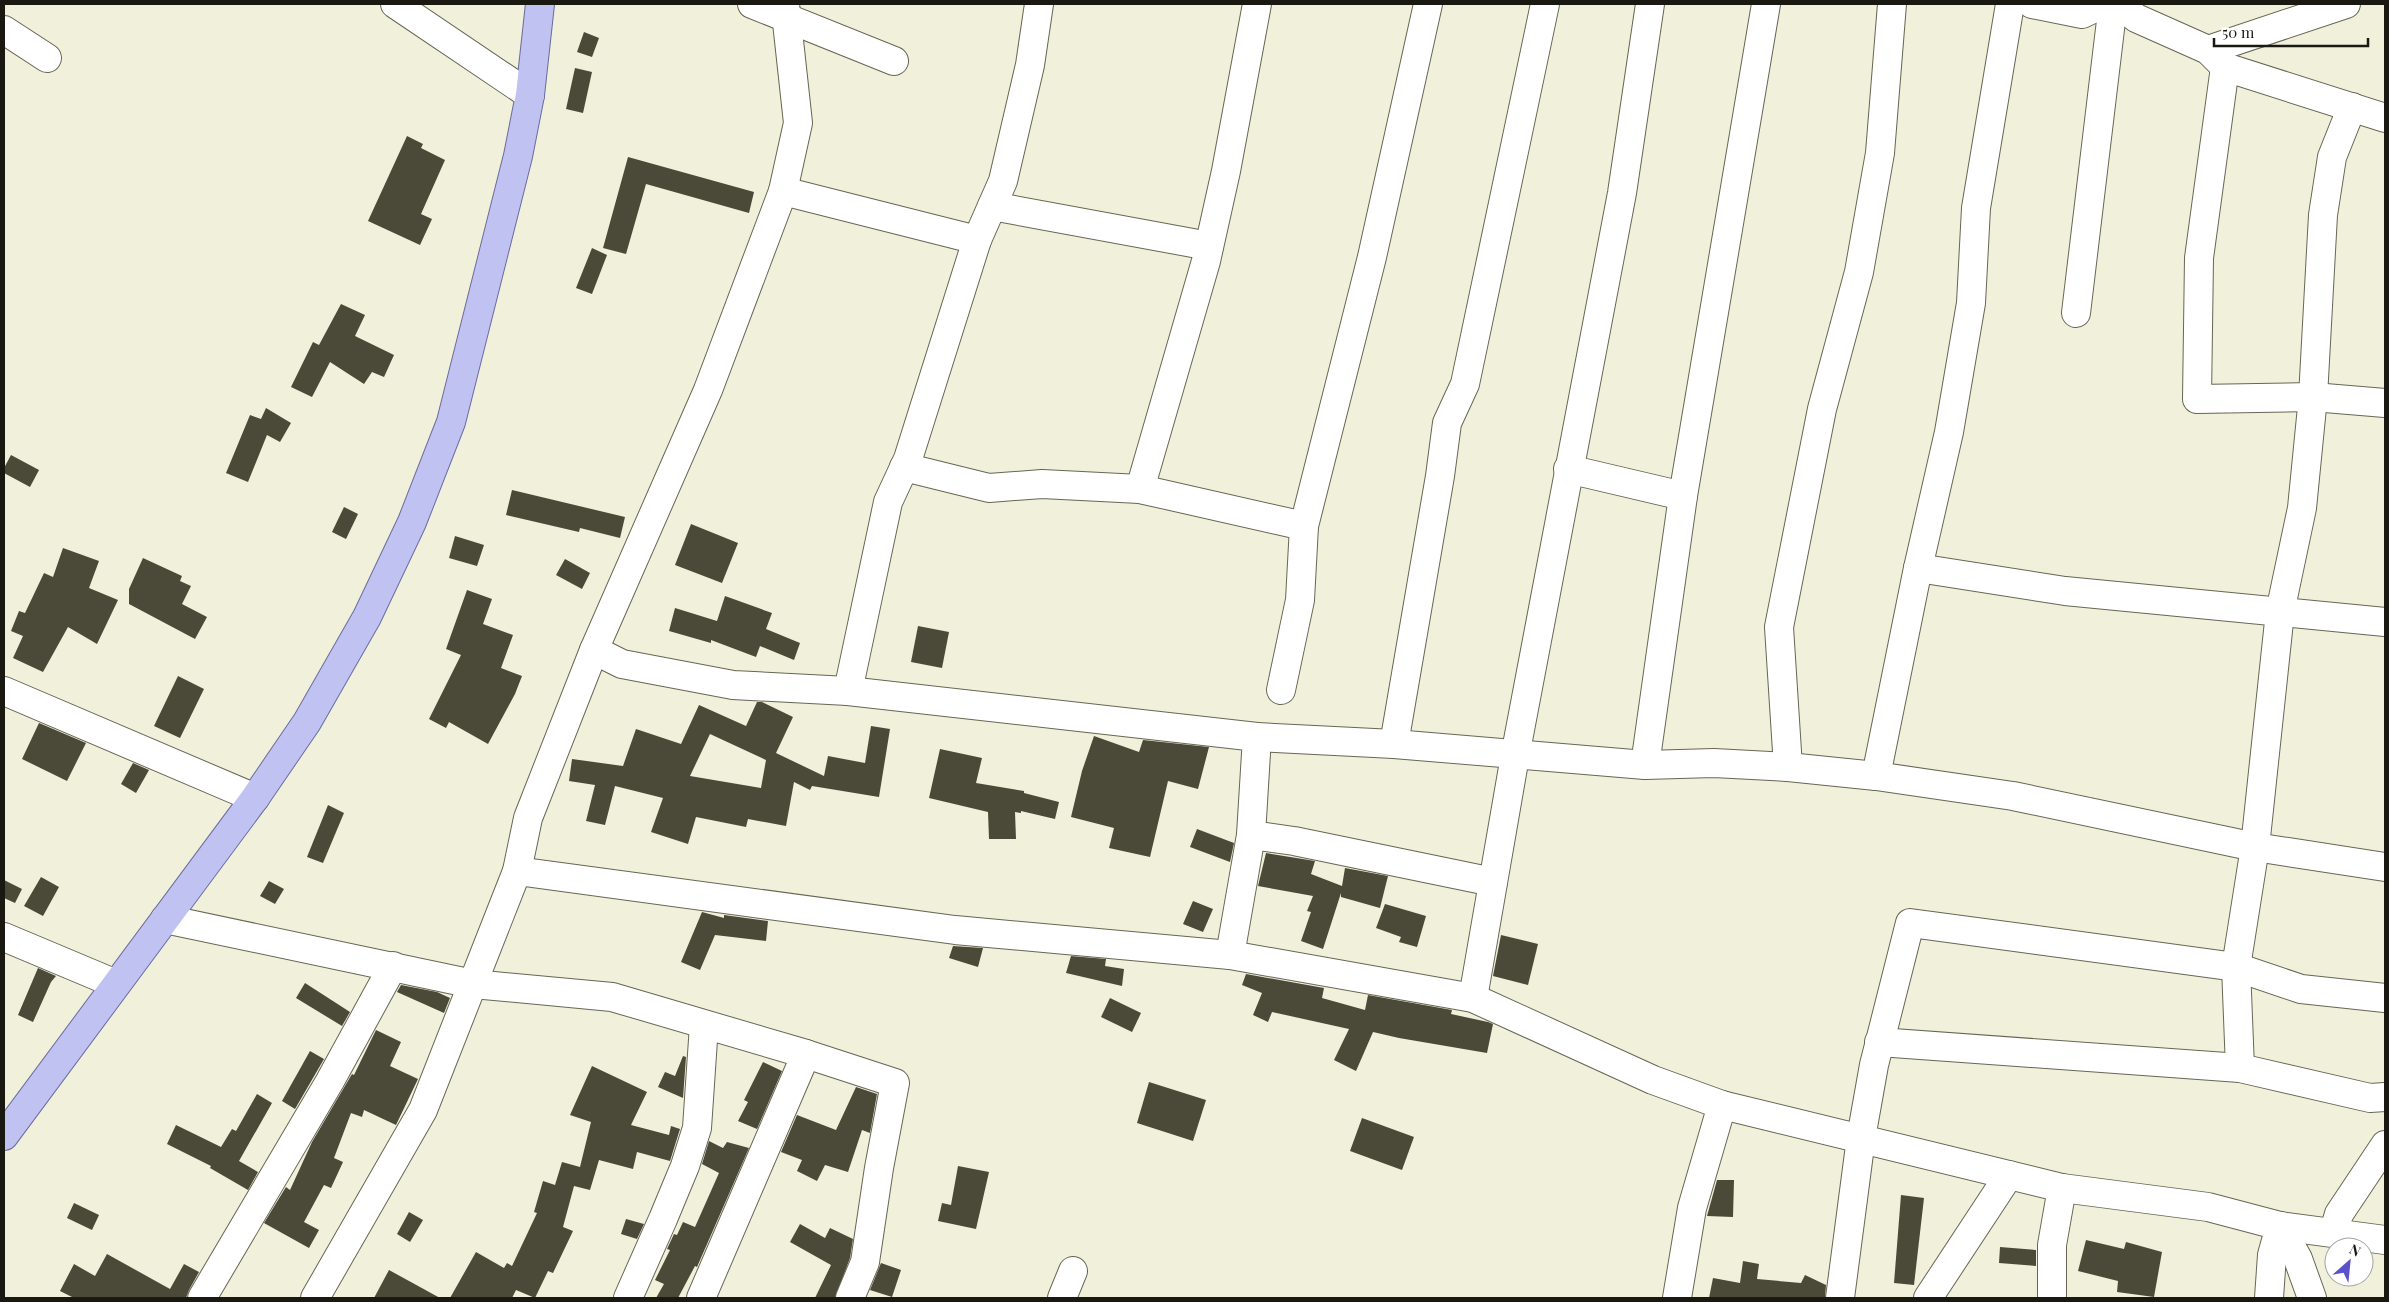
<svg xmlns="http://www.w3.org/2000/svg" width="2389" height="1302" viewBox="0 0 2389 1302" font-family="'Playfair Display',serif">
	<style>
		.building { fill: #4b4a39; fill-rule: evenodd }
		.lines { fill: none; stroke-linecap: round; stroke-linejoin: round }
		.minor-casing { stroke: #676654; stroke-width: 30 }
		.major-casing { stroke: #6a6c9e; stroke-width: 30 }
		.minor { stroke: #fff; stroke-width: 28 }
		.major { stroke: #c0c2f2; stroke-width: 28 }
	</style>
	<rect width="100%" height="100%" fill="#f0f0db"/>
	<g class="building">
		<path d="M584 32 599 38 592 57 577 52Z"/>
		<path d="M575 68 592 72 583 113 566 109Z"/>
		<path d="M407 136 423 144 421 148 445 160 421 214 432 219 420 245 368 221Z"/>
		<path d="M628 157 754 192 749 213 646 184 626 254 603 248Z"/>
		<path d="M592 248 607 255 592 294 576 288Z"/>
		<path d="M341 304 365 315 355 336 394 355 384 377 372 372 364 384 330 362 312 397 291 387 313 342 319 345Z"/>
		<path d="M266 408 291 423 280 442 267 435 248 482 226 473 250 415 261 419Z"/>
		<path d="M11 455 39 470 30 487 4 473V468Z"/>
		<path d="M512 490 625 517 620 538 580 528 579 532 506 515Z"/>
		<path d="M344 507 358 514 346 539 332 532Z"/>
		<path d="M691 524 738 543 722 583 675 565Z"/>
		<path d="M455 536 484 545 477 566 449 558Z"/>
		<path d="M63 548 99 561 89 588 118 600 97 644 68 627 43 672 13 658 23 636 11 631 19 611 25 613 44 573 53 577Z"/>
		<path d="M143 558 182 576 180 581 191 586 182 604 207 617 195 639 129 604V589Z"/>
		<path d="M565 559 590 573 582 589 556 575Z"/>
		<path d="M467 590 492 599 483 624 513 635 501 668 522 676 515 694 488 744 449 722 446 728 429 719 461 655 446 649Z"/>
		<path d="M725 596 772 613 766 629 800 643 794 660 760 646 756 657 711 640V643L669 631 675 608 717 621Z"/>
		<path d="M918 626 949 632 942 668 911 662Z"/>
		<path d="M178 676 204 689 180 738 154 726Z"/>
		<path d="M757 702H762L793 717 776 753 824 776 828 756 865 763 871 726 890 729 879 797 812 786 810 790 794 782 786 826 748 819 746 827 696 817 688 844 651 832 663 798 615 786 605 825 586 821 595 785 569 781 572 759 623 766 636 729 681 744 699 705 746 726ZM710 734 766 760 761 788 690 776Z"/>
		<path d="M39 723 86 743 67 781 22 759Z"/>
		<path d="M1094 736 1139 752 1143 740 1209 747 1198 789 1168 781 1150 857 1109 848 1114 828 1071 817 1082 771Z"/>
		<path d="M940 749 982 758 976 783 1024 791V793L1059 802 1055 819 1021 811V813L1015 812 1016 839H989L988 812 929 798Z"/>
		<path d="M133 763 149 770 136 793 121 784Z"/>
		<path d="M328 805 344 813 323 863 307 857Z"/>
		<path d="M1197 829 1234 843 1230 862 1190 847Z"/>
		<path d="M1266 853 1315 861 1311 874 1342 886 1345 868 1388 876 1380 908 1341 897V893L1323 949 1301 941 1311 912 1307 911 1313 896 1258 886Z"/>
		<path d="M41 877 59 887 43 916 24 906Z"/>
		<path d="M4 880 22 889 15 903 4 898Z"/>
		<path d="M269 881 284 889 275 904 260 896Z"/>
		<path d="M1193 901 1213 909 1203 932 1183 924Z"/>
		<path d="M1385 904 1426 916 1417 947 1399 942 1401 937 1376 928Z"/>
		<path d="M702 912 724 918V915L768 921 766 941 715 935 700 970 681 962Z"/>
		<path d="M1501 935 1538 944 1528 985 1493 976Z"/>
		<path d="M953 946 983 948 978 967 949 958Z"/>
		<path d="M1071 956 1106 959 1105 966 1124 969 1122 986 1066 973Z"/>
		<path d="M38 968 56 976 51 982 33 1022 18 1015Z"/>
		<path d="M1246 974 1324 988 1322 998 1365 1010 1368 995 1452 1010 1451 1014 1488 1022 1493 1024 1487 1053 1399 1038 1373 1032 1356 1071 1334 1060 1349 1029 1272 1012 1268 1022 1253 1015 1262 993 1242 985Z"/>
		<path d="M305 983 350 1012 342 1026 296 998Z"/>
		<path d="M401 985 437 992 450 998 444 1013 397 992Z"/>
		<path d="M1110 998 1141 1013 1132 1032 1101 1017Z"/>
		<path d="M376 1030 401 1042 390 1066 418 1079 396 1125 364 1110 362 1117 351 1113 334 1158 343 1162 331 1188 324 1185 304 1222 319 1230 309 1248 264 1223 286 1187 290 1190 312 1142 352 1074 354 1075Z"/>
		<path d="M310 1051 324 1059 295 1109 282 1101Z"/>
		<path d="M683 1056 686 1057 683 1098 658 1087 665 1072 675 1076Z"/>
		<path d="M763 1062 782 1071 757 1129 738 1121 748 1102 744 1100Z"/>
		<path d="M592 1066 647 1092 631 1125 669 1135 671 1126 680 1129 670 1161 637 1152 633 1169 599 1160 590 1190 574 1186 563 1227 573 1231 553 1273 548 1271 535 1298 516 1290 512 1298H450L476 1252 504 1268 507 1263 512 1266 537 1213 534 1212 543 1181 555 1185 562 1162 580 1167 591 1122 570 1115Z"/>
		<path d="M1149 1082 1206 1100 1193 1141 1137 1123Z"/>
		<path d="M856 1087 877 1094 870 1133 862 1130 848 1172 825 1165 817 1181 797 1171 802 1160 781 1152 797 1115 836 1130Z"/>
		<path d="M257 1094 272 1103 239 1161 258 1172 248 1190 210 1168 211 1166 167 1144 176 1125 221 1147 232 1129 236 1131Z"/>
		<path d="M1362 1118 1414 1137 1402 1170 1350 1151Z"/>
		<path d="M709 1141 723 1148 727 1142 749 1148 697 1267 695 1266 678 1298H656L664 1284 655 1280 670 1250 667 1249 674 1234 677 1235 683 1222 695 1227 719 1173 702 1164Z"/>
		<path d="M958 1166 989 1172 976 1229 938 1221 942 1203 951 1205Z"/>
		<path d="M1717 1180H1734L1733 1217 1707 1216Z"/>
		<path d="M1901 1195 1924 1198 1914 1285 1894 1283Z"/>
		<path d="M74 1203 99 1215 92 1230 67 1218Z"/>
		<path d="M409 1212 423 1220 410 1242 397 1234Z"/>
		<path d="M626 1219 644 1224 637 1239 621 1234Z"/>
		<path d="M800 1224 825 1238 830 1228 853 1239 850 1258 835 1298H815L831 1265 790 1242Z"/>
		<path d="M2086 1240 2124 1249 2126 1242 2162 1252 2154 1297 2117 1292 2118 1281 2078 1271Z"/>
		<path d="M2000 1247 2036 1250V1266L1999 1263Z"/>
		<path d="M107 1254 170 1289 184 1264 199 1272 189 1290 186 1298H74L60 1291 74 1264 95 1276Z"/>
		<path d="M1743 1261 1759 1264 1757 1279 1801 1283 1805 1275 1826 1285 1825 1298H1709L1713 1278 1740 1283Z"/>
		<path d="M881 1263 901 1270 892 1297 870 1290Z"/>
		<path d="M389 1270 440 1298H374Z"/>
	</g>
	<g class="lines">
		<g class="minor-casing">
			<g id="minor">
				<path d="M395 4 530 95"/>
				<path d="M752 4 894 61"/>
				<path d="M2032 4 2082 14 2103 4"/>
				<path d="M2120 4 2136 18 2208 50 2225 67 2385 118"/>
				<path d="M4 30 47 58"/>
				<path d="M2208 50 2346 4"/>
				<path d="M2225 67 2199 258 2197 399 2313 397 2385 403"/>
				<path d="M783 191 977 240"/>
				<path d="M992 206 1209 246"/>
				<path d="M2076 313 2113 4"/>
				<path d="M904 467 989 488 1042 484 1140 489 1304 526"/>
				<path d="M1568 469 1683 496"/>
				<path d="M1140 489 1206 261 1226 171 1257 4"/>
				<path d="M1918 568 2065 591 2385 622"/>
				<path d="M594 650 622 664 733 685 848 691 1257 737 1394 744 1645 765 1714 763 1788 767 1876 776 2013 796 2255 847 2385 867"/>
				<path d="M1281 690 1300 600 1304 526 1372 257 1428 4"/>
				<path d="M4 691 255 798"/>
				<path d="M848 691 888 502 908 459 977 240 1003 181 1030 65 1039 4"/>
				<path d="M1394 744 1440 476 1447 423 1465 384 1545 4"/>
				<path d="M1645 765 1683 496 1766 4"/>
				<path d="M1788 767 1779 627 1822 409 1859 272 1880 153 1892 4"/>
				<path d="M1876 776 1918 568 1949 432 1971 303 1976 208 2010 4"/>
				<path d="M1251 835 1294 841 1493 882"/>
				<path d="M517 871 955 930 1230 955 1473 998 1653 1080 1722 1105 2062 1188 2208 1207 2280 1226 2385 1240"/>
				<path d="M165 919 473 984 612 997 806 1054 895 1083 879 1168 865 1262 850 1298"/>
				<path d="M4 937 116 984"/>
				<path d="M1230 955 1251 835 1257 737"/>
				<path d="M1473 998 1515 756 1622 193 1650 4"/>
				<path d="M1879 1042 2240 1068 2370 1098 2385 1097"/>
				<path d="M2240 1068 2236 967 2255 847 2280 612 2302 508 2313 397 2323 215 2332 157 2352 107"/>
				<path d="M2280 1226 2298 1259 2312 1298"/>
				<path d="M2334 1231 2339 1214 2385 1145"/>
				<path d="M202 1298 330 1081 393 966"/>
				<path d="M315 1298 423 1110 517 871 528 818 594 650 708 390 783 191 798 123 785 4"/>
				<path d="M628 1298 663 1219 685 1166 697 1128 704 1025"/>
				<path d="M701 1298 806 1054"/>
				<path d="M1062 1298 1073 1271"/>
				<path d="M1677 1298 1692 1208 1722 1105"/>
				<path d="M1840 1298 1861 1138 1874 1065 1910 923 2236 967 2301 989 2385 998"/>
				<path d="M1928 1298 2009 1175"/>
				<path d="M2052 1298V1245L2062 1188"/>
				<path d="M2269 1298 2272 1255 2280 1226"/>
			</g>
		</g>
		<g class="major-casing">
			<path id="major" d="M4 1136 255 798 307 722 367 617 412 522 451 422 518 156 530 95 540 4"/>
		</g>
		<use href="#minor" class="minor"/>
		<use href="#major" class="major"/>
	</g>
	<rect width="2389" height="1302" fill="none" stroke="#191912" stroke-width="10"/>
	<g transform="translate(2349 1262) rotate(27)"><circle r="24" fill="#ffffff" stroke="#a3a3a0"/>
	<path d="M0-4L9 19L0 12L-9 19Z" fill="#5b51c9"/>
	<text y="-8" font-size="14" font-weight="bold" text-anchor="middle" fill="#191912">N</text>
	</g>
	<path d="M2214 38v8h154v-8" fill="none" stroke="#191912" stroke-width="2.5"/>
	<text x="2222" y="38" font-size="15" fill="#191912" stroke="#ffffff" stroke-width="4" paint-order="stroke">50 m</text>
</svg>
